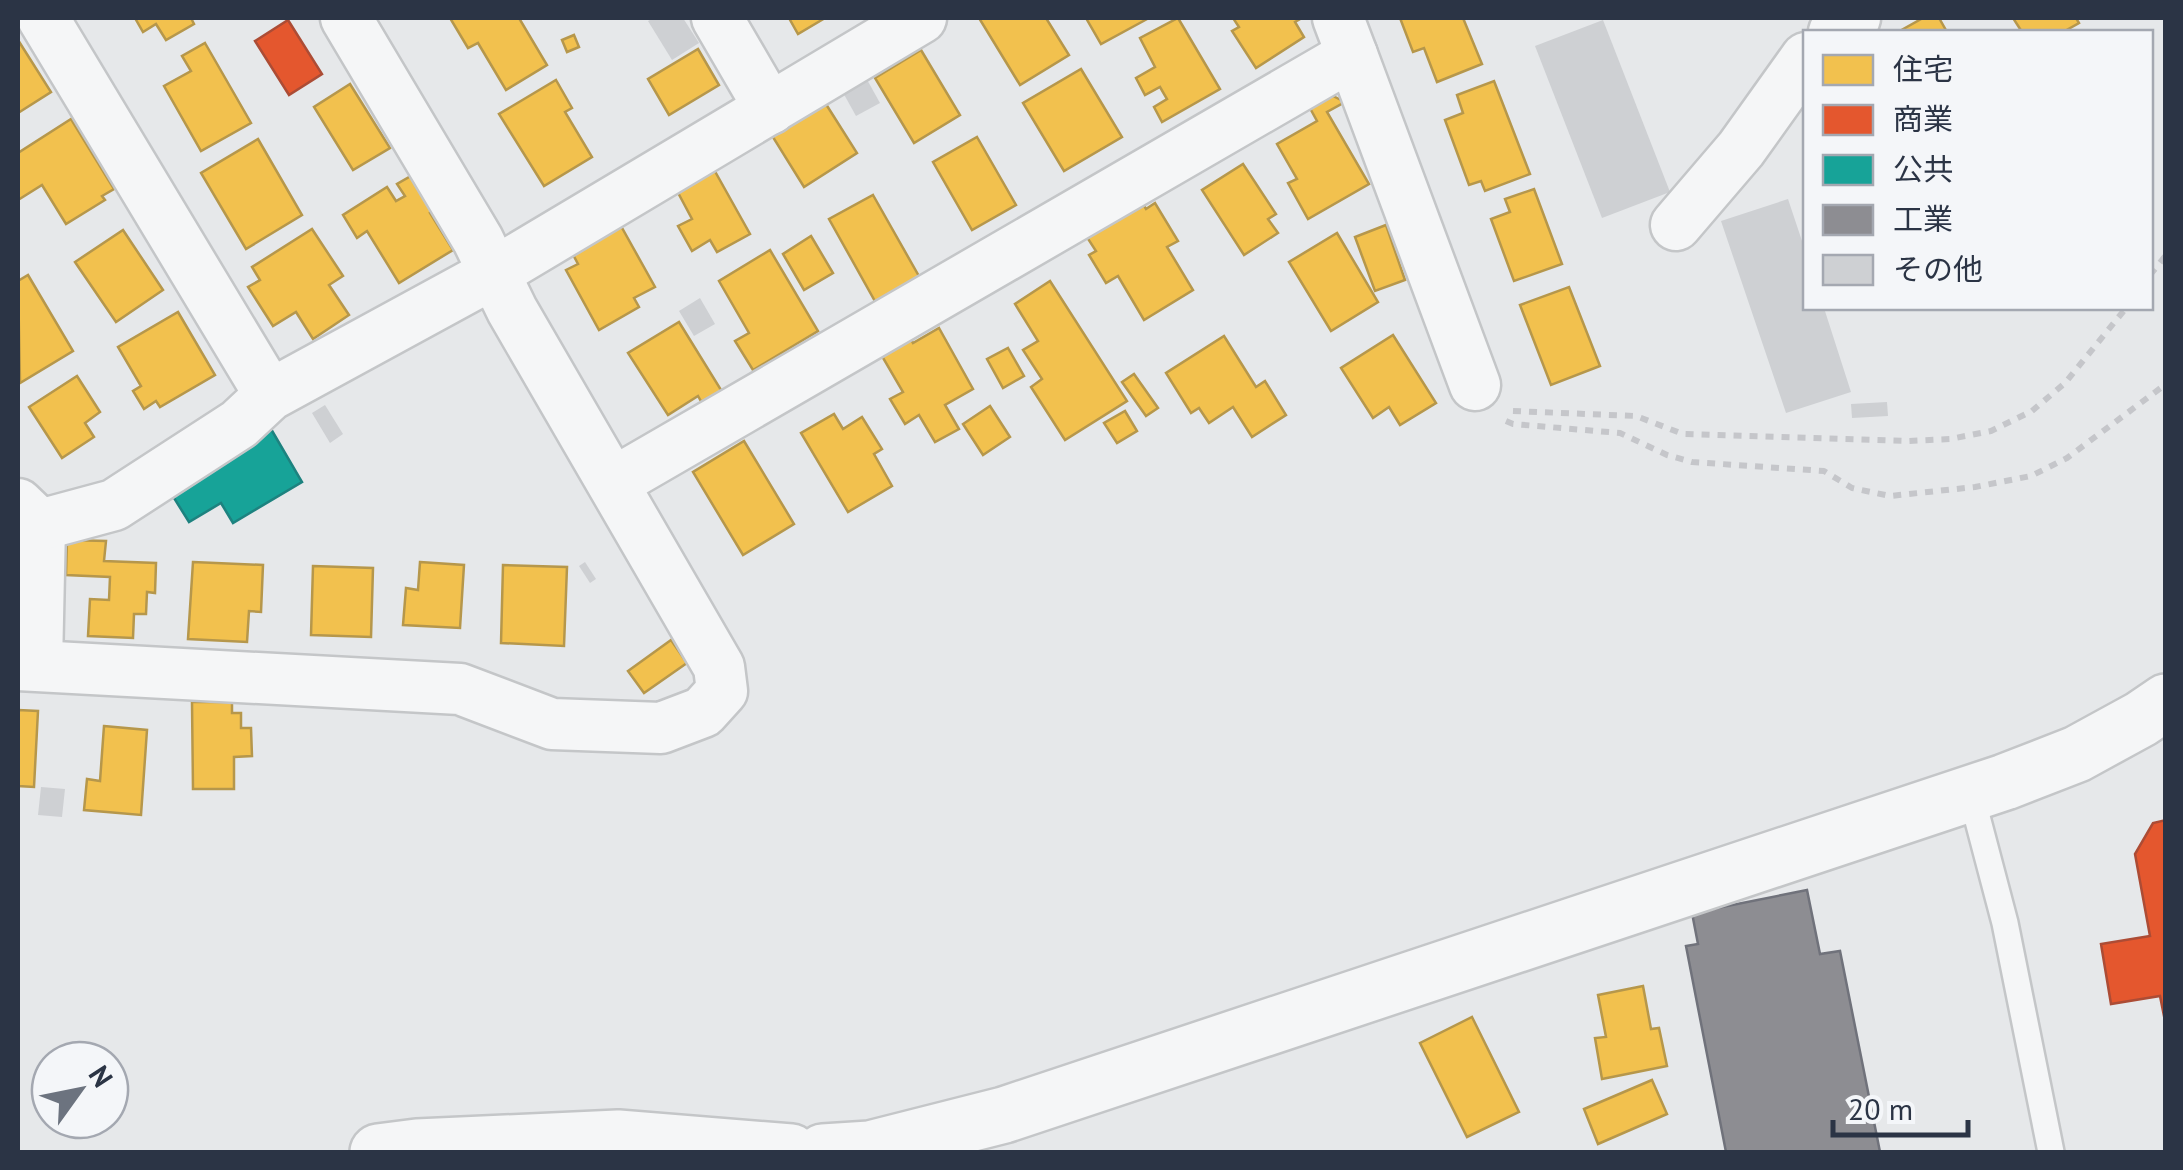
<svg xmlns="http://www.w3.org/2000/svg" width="2183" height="1170" viewBox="0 0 2183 1170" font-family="'PT Sans','Noto Sans JP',sans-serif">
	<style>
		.homes { fill: #f2c14e; stroke: #b6974b; stroke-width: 2.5 }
		.shops { fill: #e4572e; stroke: #ac4c35; stroke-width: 2.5 }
		.public { fill: #17a398; stroke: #1d827f; stroke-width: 2.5 }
		.industry { fill: #8d8d92; stroke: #70727b; stroke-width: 2.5 }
		.building { fill: #ced0d3 }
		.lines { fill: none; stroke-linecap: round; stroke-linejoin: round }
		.service-casing { stroke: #c4c6c8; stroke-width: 30 }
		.minor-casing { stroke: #c4c6c8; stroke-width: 55 }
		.tertiary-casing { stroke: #c4c6c8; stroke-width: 60 }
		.path { stroke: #c5c6ca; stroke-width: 6; stroke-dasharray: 8 8; stroke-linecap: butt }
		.service { stroke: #f5f6f7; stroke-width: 25 }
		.minor { stroke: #f5f6f7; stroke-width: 50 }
		.tertiary { stroke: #f5f6f7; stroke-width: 55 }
	</style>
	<rect width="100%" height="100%" fill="#e6e8ea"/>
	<g class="homes">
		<path d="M135 18H191L194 24 166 40 156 24 143 32Z"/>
		<path d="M450 18H519L547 65 506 90 478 43 468 48Z"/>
		<path d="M789 18H825L798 34Z"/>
		<path d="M979 18H1046L1069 55 1020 85Z"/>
		<path d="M1086 18H1149L1101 44Z"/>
		<path d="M1178 18 1220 89 1162 122 1154 107 1167 99 1160 87 1145 95 1136 78 1155 67 1140 38Z"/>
		<path d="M1233 18H1302L1295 22 1304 37 1256 68 1232 31 1239 27Z"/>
		<path d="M1400 18H1463L1482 64 1437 82 1424 48 1413 52Z"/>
		<path d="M1923 18H1939L1947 32H1898Z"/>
		<path d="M2013 18H2076L2079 23 2063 32H2022Z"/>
		<path d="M574 35 579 47 567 52 562 40Z"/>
		<path d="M18 40 51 92 18 113Z"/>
		<path d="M205 43 251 123 201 151 164 86 191 71 182 56Z"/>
		<path d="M698 49 719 85 669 115 648 79Z"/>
		<path d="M921 50 960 115 914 143 875 78Z"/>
		<path d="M1081 69 1122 137 1064 171 1023 103Z"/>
		<path d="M556 80 572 108 565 112 592 157 544 186 499 114Z"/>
		<path d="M1494 81 1530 174 1485 191 1481 181 1469 185 1445 120 1463 113 1457 95Z"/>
		<path d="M350 84 390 148 353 170 314 107Z"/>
		<path d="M1321 90 1345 102 1327 112 1369 184 1308 219 1288 183 1297 179 1277 144 1317 121 1305 99Z"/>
		<path d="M824 101 857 153 804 187 771 134Z"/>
		<path d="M71 119 114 189 102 196 105 200 66 224 42 185 18 200V153Z"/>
		<path d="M977 137 1016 205 972 230 933 162Z"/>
		<path d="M258 139 302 215 246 249 201 173Z"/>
		<path d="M1243 164 1276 214 1268 219 1278 233 1244 255 1202 190Z"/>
		<path d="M712 166 750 234 717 252 710 240 692 251 678 226 692 219 675 187Z"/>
		<path d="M418 172 440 207 430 213 453 250 399 283 367 231 357 238 343 215 387 187 396 201 405 196 397 184Z"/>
		<path d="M1534 189 1562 264 1514 281 1491 219 1510 212 1505 199Z"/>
		<path d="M1137 194 1146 209 1155 203 1178 241 1167 247 1193 290 1144 320 1118 276 1106 283 1089 255 1096 251 1081 228Z"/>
		<path d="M873 195 920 278 876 303 829 219Z"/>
		<path d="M1386 225 1405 280 1375 291 1355 237Z"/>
		<path d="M621 226 655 287 634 298 639 307 599 330 566 270 578 264 569 247Z"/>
		<path d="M312 229 343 276 329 285 349 315 313 339 296 312 273 326 248 287 260 280 252 267Z"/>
		<path d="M123 230 163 290 116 322 75 262Z"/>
		<path d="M1337 233 1378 302 1331 331 1289 262Z"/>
		<path d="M811 236 833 273 804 290 783 254Z"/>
		<path d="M770 250 818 331 753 370 735 341 749 333 719 281Z"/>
		<path d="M28 275 73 351 20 383 18 281Z"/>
		<path d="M1050 281 1127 401 1065 440 1031 387 1042 379 1023 350 1038 341 1015 304Z"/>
		<path d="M1569 287 1600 366 1551 385 1520 305Z"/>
		<path d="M178 312 215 375 160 407 156 401 144 409 133 391 141 386 118 347Z"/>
		<path d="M679 322 726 398 706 410 698 396 668 415 628 353Z"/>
		<path d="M939 328 973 389 945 405 959 429 935 442 919 415 905 424 890 399 903 392 879 351 908 334 913 343Z"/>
		<path d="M1393 335 1436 403 1400 425 1389 407 1373 418 1341 368Z"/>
		<path d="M1224 336 1256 387 1265 381 1286 415 1252 437 1233 407 1209 423 1199 408 1191 413 1166 373Z"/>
		<path d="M1008 348 1024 376 1003 388 987 359Z"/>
		<path d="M1134 374 1158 408 1146 416 1122 382Z"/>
		<path d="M77 376 100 412 85 423 94 437 62 458 29 407Z"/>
		<path d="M990 406 1010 437 983 455 963 424Z"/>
		<path d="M1125 411 1137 431 1117 443 1104 423Z"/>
		<path d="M834 414 843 429 862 417 882 449 874 454 892 486 848 512 801 433Z"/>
		<path d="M744 441 794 524 743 555 693 472Z"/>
		<path d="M67 540 106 541 104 561 156 563 155 593 147 592 146 614H134L133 638 88 636 90 599 109 600 110 577 66 575Z"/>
		<path d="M193 562 263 565 261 612 249 611 247 642 188 639Z"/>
		<path d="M420 562 464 565 460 628 403 625 406 588 418 590Z"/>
		<path d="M503 565 567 567 564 646 501 643Z"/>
		<path d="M313 566 373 568 371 637 311 635Z"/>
		<path d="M671 640 687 663 644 693 628 671Z"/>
		<path d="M192 702H232V713H241V728H251L252 756 234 757V789H193Z"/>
		<path d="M18 710 38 711 34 787 18 786Z"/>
		<path d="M104 726 147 730 141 815 84 810 87 779 100 781Z"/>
		<path d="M1643 986 1651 1029 1659 1028 1667 1066 1602 1079 1595 1038 1606 1037 1598 995Z"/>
		<path d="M1472 1017 1519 1112 1467 1137 1420 1043Z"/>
		<path d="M1652 1080 1667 1114 1598 1144 1584 1109Z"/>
	</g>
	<g class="shops">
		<path d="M288 20 322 74 289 95 255 41Z"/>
		<path d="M2166 820V1026L2160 996 2111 1004 2101 944 2150 936 2135 854 2153 823Z"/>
	</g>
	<path class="public" d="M271 429 302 482 233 523 221 503 189 522 169 490Z"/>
	<path class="industry" d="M1807 890 1820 954 1840 951 1880 1152H1726L1686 946 1698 944 1692 913Z"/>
	<g class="building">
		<path d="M654 18H683L699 43 672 60 648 21Z"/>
		<path d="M1603 20 1670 192 1602 218 1535 46Z"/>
		<path d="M865 76 880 103 856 116 841 89Z"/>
		<path d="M1788 199 1806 253V308H1824L1851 392 1786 413 1721 221Z"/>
		<path d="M700 298 715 324 694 336 679 311Z"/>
		<path d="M1887 402 1888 416 1852 418 1851 404Z"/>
		<path d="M325 405 343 434 330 443 312 413Z"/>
		<path d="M585 562 596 579 590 583 579 566Z"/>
		<path d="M41 787 65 789 62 817 38 815Z"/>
	</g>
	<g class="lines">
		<g class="service-casing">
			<path id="service" d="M1971 794 2005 923 2051 1152"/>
		</g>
		<g class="minor-casing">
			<g id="minor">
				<path d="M43 18 270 395"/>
				<path d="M717 18 770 109"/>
				<path d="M1834 32 1855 18"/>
				<path d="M1352 55 1475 385"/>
				<path d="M1676 225 1741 149 1806 58"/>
				<path d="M613 483 1352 55 1338 18"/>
				<path d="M18 504 40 525 37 665"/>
				<path d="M40 525 114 505 239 424 270 395 494 273 921 18"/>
				<path d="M18 665 460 689 552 724 661 728 703 712 722 691 719 667 512 310 478 240 346 18"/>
			</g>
		</g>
		<g class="tertiary-casing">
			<g id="tertiary">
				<path d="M378 1152 417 1147 618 1138 791 1152"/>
				<path d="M823 1152 870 1149 1004 1115 2005 782 2077 754 2141 719 2166 702"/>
			</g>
		</g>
		<g class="path">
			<path d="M2150 275 2166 255"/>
			<path d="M1513 411 1636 416 1683 434 1907 441 1950 439 1991 431 2032 411 2065 383 2126 308"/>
			<path d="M1506 421 1513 424 1620 433 1667 455 1692 462 1824 471 1852 488 1890 496 1975 487 2031 476 2067 458 2166 384"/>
		</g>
		<use href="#service" class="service"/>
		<use href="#minor" class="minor"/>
		<use href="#tertiary" class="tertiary"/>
	</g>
	<rect width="2183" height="1170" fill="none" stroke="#2b3445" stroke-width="40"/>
	<rect x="1803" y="30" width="350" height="280" fill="#f4f6f9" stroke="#a4a8b1" stroke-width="2.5"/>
	<rect x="1823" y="55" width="50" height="30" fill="#f2c14e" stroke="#a4a8b1" stroke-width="2.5"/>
	<text x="1893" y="80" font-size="30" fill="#2b3445">住宅</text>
	<rect x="1823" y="105" width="50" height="30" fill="#e4572e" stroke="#a4a8b1" stroke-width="2.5"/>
	<text x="1893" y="130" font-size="30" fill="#2b3445">商業</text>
	<rect x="1823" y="155" width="50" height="30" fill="#17a398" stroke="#a4a8b1" stroke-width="2.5"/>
	<text x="1893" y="180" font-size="30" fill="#2b3445">公共</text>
	<rect x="1823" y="205" width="50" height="30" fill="#8d8d92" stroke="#a4a8b1" stroke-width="2.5"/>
	<text x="1893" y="230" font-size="30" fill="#2b3445">工業</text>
	<rect x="1823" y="255" width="50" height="30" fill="#ced0d3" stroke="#a4a8b1" stroke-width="2.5"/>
	<text x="1893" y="280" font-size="30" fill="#2b3445">その他</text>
	<g transform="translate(80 1090) rotate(57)"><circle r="48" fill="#f4f6f9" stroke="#a4a8b1" stroke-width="2.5"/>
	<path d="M0-8L18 38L0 25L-18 38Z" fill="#6c737f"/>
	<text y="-15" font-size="28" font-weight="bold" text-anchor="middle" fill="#2b3445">N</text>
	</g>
	<path d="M1833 1120v15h135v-15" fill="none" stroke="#2b3445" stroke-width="5"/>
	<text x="1848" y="1120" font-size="30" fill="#2b3445" stroke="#f4f6f9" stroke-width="8" paint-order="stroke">20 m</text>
</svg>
